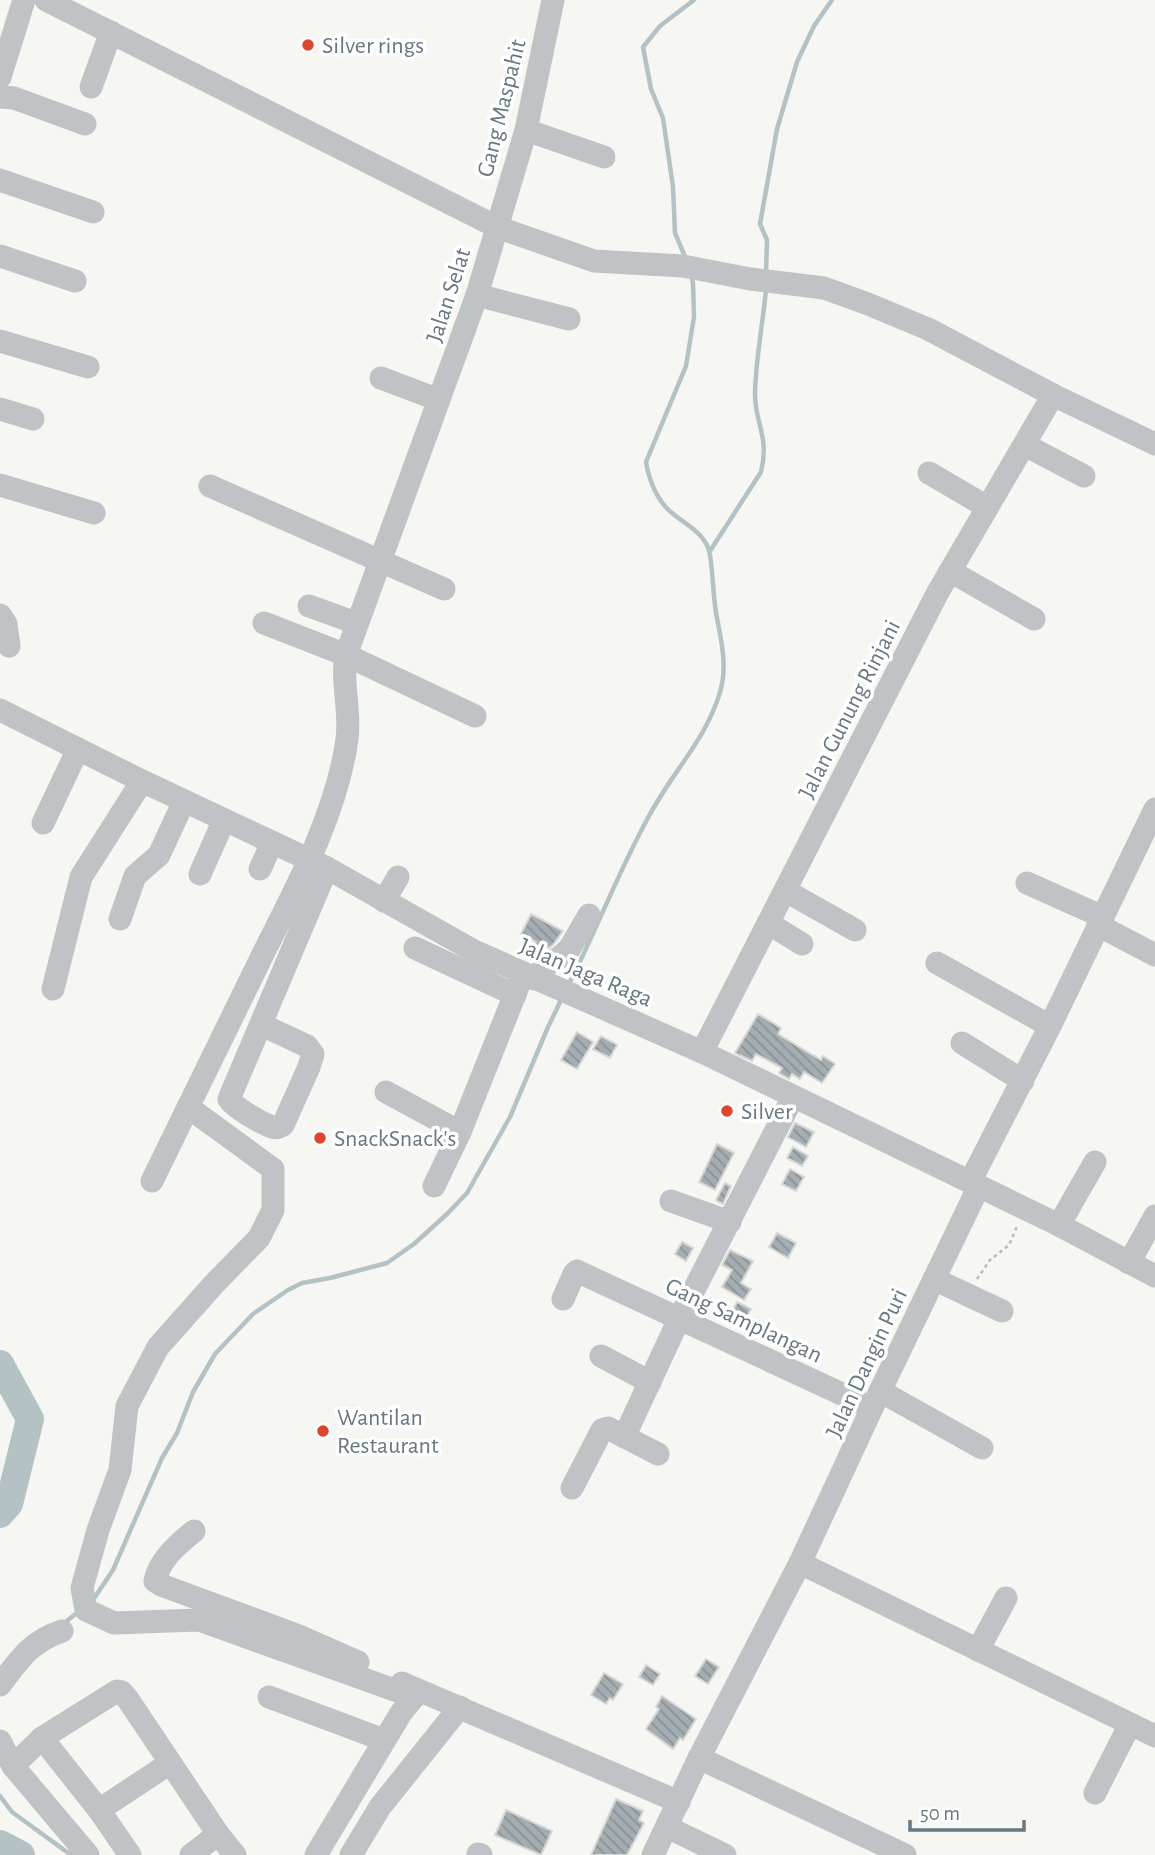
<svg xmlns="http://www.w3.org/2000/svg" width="1155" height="1855" viewBox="0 0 1155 1855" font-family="'Alegreya Sans',sans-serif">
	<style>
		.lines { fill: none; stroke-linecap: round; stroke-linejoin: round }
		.stream { stroke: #b4c2c5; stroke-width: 4.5 }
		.river { stroke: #b4c2c5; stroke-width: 28 }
		.building { fill: url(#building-back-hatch); stroke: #d7d7d5; stroke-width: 2 }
		.path { stroke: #b9bcbe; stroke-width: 2.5; stroke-dasharray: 3.5 3.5; stroke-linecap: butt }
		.minor { stroke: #bfc3c6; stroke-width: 23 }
		.poi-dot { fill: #dc462c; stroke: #fff; stroke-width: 2.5 }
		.labels { text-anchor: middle; stroke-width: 7; stroke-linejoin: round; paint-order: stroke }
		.poi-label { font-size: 24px; fill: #667882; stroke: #fff; text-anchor: start }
		.street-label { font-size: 24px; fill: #667882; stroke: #fff }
	</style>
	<defs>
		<pattern id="building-back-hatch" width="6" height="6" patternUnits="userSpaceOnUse" patternTransform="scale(1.75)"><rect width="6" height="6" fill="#a4adb2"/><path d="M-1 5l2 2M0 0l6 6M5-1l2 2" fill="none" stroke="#899296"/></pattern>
	</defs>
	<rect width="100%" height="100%" fill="#f6f6f3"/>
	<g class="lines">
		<g class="stream">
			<path d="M686 259 675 233 673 187 663 118 651 89 643 47 660 26 694 0"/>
			<path d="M766 273 767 240 760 224 777 129 797 62 814 26 832 0"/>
			<path d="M710 551 761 472C770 436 754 422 755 392 756 357 763 323 766 289"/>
			<path d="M569 984C597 929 619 870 649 816 671 774 707 738 720 692 728 666 721 639 716 613 713 594 713 574 710 555 707 534 686 525 672 513 657 501 649 480 646 462L686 366 694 317 693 283 691 274"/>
			<path d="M93 1600 113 1570 162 1458 177 1433 193 1392 215 1354 253 1314 288 1290 302 1283 330 1278 387 1263 414 1244 447 1214 467 1193 510 1117 548 1027 562 998"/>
			<path d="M63 1624 78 1612"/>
			<path d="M0 1796 12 1812 71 1855"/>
		</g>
		<g class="river">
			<path d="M0 1364 30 1419 9 1504 0 1514"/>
			<path d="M0 1844 21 1855"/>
		</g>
	</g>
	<g class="building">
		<path d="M531 914 563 931 552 946 542 951 534 946 536 942 521 934Z"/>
		<path d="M758 1014 781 1028 778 1034 821 1060 823 1056 835 1064 822 1083 804 1072 800 1079 792 1074 789 1079 779 1073 782 1068 756 1054 752 1061 735 1053Z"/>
		<path d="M577 1032 593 1042 577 1069 561 1060Z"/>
		<path d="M601 1036 617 1045 610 1058 593 1049Z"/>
		<path d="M795 1123 814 1132 806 1147 788 1137Z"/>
		<path d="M717 1144 734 1153 715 1190 699 1182Z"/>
		<path d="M793 1147 808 1156 802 1166 787 1158Z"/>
		<path d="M790 1169 804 1177 796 1191 782 1184Z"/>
		<path d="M725 1183 731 1186 723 1204 716 1200Z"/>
		<path d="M777 1233 796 1243 788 1258 769 1247Z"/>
		<path d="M682 1242 693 1248 686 1261 675 1254Z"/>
		<path d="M730 1250 753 1261 741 1283 751 1289 744 1300 722 1287 732 1270 722 1265Z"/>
		<path d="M737 1302 751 1309 743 1324 729 1317Z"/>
		<path d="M706 1659 719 1667 708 1684 695 1676Z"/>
		<path d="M646 1665 660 1674 653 1685 639 1677Z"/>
		<path d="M604 1673 623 1684 613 1700 610 1698 606 1704 591 1695Z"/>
		<path d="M662 1696 696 1719 683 1740 680 1738 673 1749 646 1729 659 1709 656 1707Z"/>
		<path d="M616 1799 643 1811 639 1820 644 1823 627 1855H591Z"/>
		<path d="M506 1810 552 1831 541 1855 495 1835Z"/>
	</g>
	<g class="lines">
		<path class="path" d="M977 1279 990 1260 1009 1245 1018 1224"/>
		<g class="minor">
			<path d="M46 0 497 227 594 261 683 266 750 279 824 288 868 304 928 329 1053 395 1155 444"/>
			<path d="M0 77 24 0"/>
			<path d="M91 87 111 32"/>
			<path d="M0 97 14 98 85 124"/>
			<path d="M526 130 604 157"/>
			<path d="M0 180 93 212"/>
			<path d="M0 256 75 281"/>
			<path d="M477 295 569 319"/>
			<path d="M0 341 88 367"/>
			<path d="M381 378 439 400"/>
			<path d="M0 409 33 419"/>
			<path d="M1025 445 1084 476"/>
			<path d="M929 473 987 507"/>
			<path d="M0 485 94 513"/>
			<path d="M210 486 444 589"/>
			<path d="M950 571 1034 619"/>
			<path d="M309 606 356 623"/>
			<path d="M0 615 6 624 9 646"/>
			<path d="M264 623 346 655 475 716"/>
			<path d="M0 710 142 781 327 868 474 951 702 1052 1059 1225 1155 1276"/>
			<path d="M43 823 78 749"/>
			<path d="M260 869 272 843"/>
			<path d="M200 874 224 820"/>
			<path d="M1027 883 1103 917"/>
			<path d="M786 891 855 930"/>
			<path d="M384 901 398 877"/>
			<path d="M120 919 135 876 159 855 184 801"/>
			<path d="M768 923 802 944"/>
			<path d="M1098 925 1155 955"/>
			<path d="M415 948 515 995"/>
			<path d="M937 963 1050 1026"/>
			<path d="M534 979 551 961 559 958 570 948 589 915"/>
			<path d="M53 989 81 877 142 781"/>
			<path d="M262 1025 307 1046 313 1054 309 1067 283 1125C278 1127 278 1129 272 1127 263 1124 233 1107 229 1099L327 868"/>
			<path d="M962 1043 1023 1081"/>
			<path d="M702 1052 938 592 1053 395"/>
			<path d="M386 1092 460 1132"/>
			<path d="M188 1107 273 1169V1210L259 1238 214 1284 158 1347 127 1406 120 1470 98 1530 82 1588 86 1610 114 1623 199 1620 414 1697"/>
			<path d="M152 1181C189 1104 227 1028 264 952 297 886 337 813 347 739 351 711 341 683 346 655L477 295 526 130 553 0"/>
			<path d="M970 1182 1050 1026 1155 809"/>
			<path d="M434 1186 460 1132 523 974"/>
			<path d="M671 1201 730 1222"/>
			<path d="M1059 1225 1095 1162"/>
			<path d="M1129 1263 1155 1216"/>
			<path d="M934 1279 1002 1311"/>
			<path d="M563 1299 574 1274 577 1271 581 1273 872 1408"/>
			<path d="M601 1356 650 1382"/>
			<path d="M880 1391 982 1448"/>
			<path d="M658 1454 625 1437 626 1433 679 1319 793 1097"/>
			<path d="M572 1488 602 1430 608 1428 625 1437"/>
			<path d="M194 1531C178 1544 159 1560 155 1581L161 1585 299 1636 358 1662"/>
			<path d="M800 1563 1155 1736"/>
			<path d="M978 1650 1006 1598"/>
			<path d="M402 1683 679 1802"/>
			<path d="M0 1685C20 1659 30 1642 62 1631"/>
			<path d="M269 1697 384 1740"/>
			<path d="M42 1738 13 1766 88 1855"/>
			<path d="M0 1741 13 1766"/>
			<path d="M699 1758 905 1855"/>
			<path d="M1095 1793 1130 1724"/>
			<path d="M99 1810 170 1763"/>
			<path d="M667 1827 725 1855"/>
			<path d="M478 1854 481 1855"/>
			<path d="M130 1855 99 1810 42 1738 117 1691 122 1692 127 1698 218 1834 235 1855"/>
			<path d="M191 1855 218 1834"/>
			<path d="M316 1855 401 1713 414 1697 421 1692"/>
			<path d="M351 1855 380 1807 460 1707"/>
			<path d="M653 1855 699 1758 800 1563 872 1408 979 1186"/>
		</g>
	</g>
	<g class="poi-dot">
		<circle cx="308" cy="45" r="7"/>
		<circle cx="727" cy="1111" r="7"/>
		<circle cx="320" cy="1138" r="7"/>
		<circle cx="323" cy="1431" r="7"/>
	</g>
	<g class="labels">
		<g class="poi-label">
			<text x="322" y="53">Silver rings</text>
			<text x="741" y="1119">Silver</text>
			<text x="334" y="1146">SnackSnack's</text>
			<text x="337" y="1425">Wantilan<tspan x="337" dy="28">Restaurant</tspan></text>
		</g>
		<g class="street-label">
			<text transform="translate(501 108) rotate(-76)" y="8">Gang Maspahit</text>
			<text transform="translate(448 295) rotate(-72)" y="8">Jalan Selat</text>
			<text transform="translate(849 709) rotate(-63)" y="8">Jalan Gunung Rinjani</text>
			<text transform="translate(586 972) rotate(23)" y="8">Jalan Jaga Raga</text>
			<text transform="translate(744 1320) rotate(25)" y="8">Gang Samplangan</text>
			<text transform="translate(866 1363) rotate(-65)" y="8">Jalan Dangin Puri</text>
		</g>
	</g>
	<path d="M910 1820v10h114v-10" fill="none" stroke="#667882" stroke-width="3.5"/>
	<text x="920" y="1820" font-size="21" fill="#667882" stroke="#ffffff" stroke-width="5" paint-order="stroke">50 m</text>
</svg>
